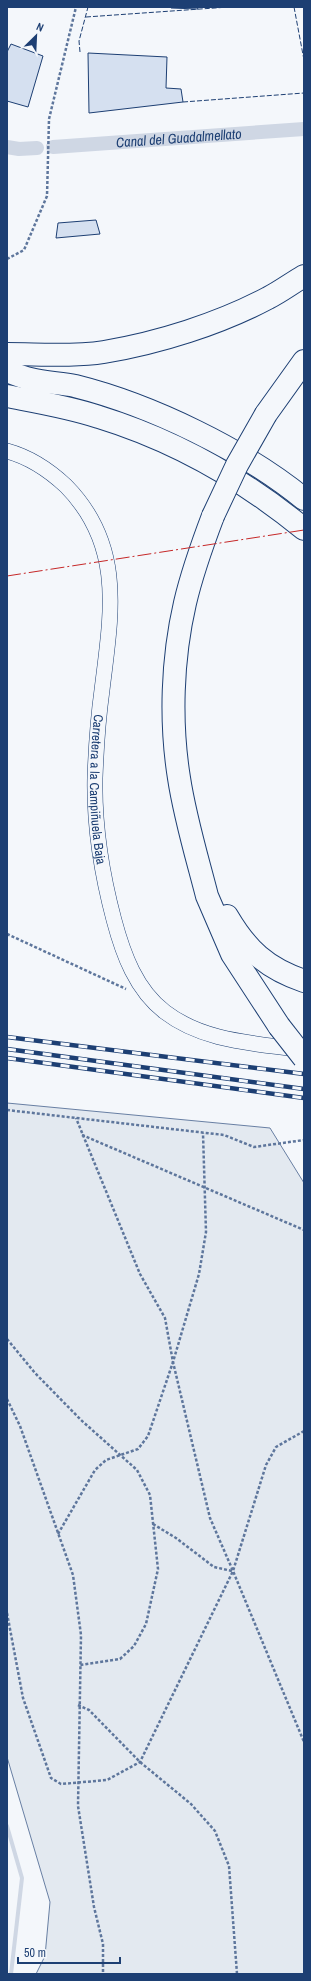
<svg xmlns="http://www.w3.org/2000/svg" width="311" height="1981" viewBox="0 0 311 1981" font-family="'Archivo Narrow',sans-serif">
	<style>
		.green { fill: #e3e9f0; stroke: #687fa3 }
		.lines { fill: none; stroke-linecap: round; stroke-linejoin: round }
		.stream { stroke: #cfd7e4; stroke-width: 4 }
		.canal { stroke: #cfd7e4; stroke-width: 14 }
		.building { fill: #d5e0f0; stroke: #1d3f73 }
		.minor-casing { stroke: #1d3f73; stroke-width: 16 }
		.highway-casing { stroke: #1d3f73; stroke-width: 24 }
		.path { stroke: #5e769c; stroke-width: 2.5; stroke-dasharray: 3 2; stroke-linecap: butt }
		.minor { stroke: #f4f7fb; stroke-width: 15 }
		.highway { stroke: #f4f7fb; stroke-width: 22 }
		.rail-casing { stroke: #1d3f73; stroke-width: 4.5 }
		.rail { stroke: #f4f7fb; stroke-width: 3; stroke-dasharray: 9; stroke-linecap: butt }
		.highway-bridge-casing { stroke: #1d3f73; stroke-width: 24; stroke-linecap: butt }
		.highway-bridge { stroke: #f4f7fb; stroke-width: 22 }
		.fence { stroke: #1d3f73; stroke-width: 1; stroke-dasharray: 5 2; stroke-linecap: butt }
		.power { stroke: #c62828; stroke-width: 1; stroke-dasharray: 14 3 2 3; stroke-linecap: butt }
		.labels { text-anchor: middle; stroke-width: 3; stroke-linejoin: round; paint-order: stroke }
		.street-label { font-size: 13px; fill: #1d3f73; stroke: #f4f7fb }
		.water-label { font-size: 14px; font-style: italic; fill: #1d3f73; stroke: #f4f7fb }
	</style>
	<rect width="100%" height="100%" fill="#f4f7fb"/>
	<path class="green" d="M7 1103 270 1128 304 1183V1974H36L45 1956 50 1902 7 1757Z"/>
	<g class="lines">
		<path class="stream" d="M7 1826 22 1878 11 1974"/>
		<g class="canal">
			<path d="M7 147 19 149 37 148"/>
			<path id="s1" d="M53 147 304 129"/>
		</g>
	</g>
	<g class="building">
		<path d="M171 7H197L198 9 171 8Z"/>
		<path d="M11 44 43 56 28 107 7 101V52Z"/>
		<path d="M88 53 167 57 166 88 181 89 183 102 89 113Z"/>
		<path d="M96 220 100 234 56 238 58 223Z"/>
	</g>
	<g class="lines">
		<g class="minor-casing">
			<g id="minor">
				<path id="s2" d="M7 451C29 457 50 471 66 486 125 546 111 615 102 690 98 719 96 749 95 778 94 825 102 875 114 920 123 954 136 990 165 1012 204 1042 255 1043 302 1050"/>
			</g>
		</g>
		<g class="highway-casing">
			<g id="highway">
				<path d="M7 354C39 354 72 357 104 352 158 343 219 324 268 298 280 292 292 283 304 276"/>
				<path d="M7 371C15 374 22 377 30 379 45 383 61 383 75 386 151 405 244 450 304 499"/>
				<path d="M7 396C38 402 69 407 99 417 174 440 244 480 304 529"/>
				<path d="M266 414 304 361"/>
				<path d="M213 516C202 545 192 573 185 603 172 659 170 722 179 778 185 818 197 857 207 896L232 954 279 1026"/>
				<path d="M227 916C247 950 266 968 304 981"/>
			</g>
		</g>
		<g class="path">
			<path d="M7 259 24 250 47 196 49 119 76 7"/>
			<path d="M7 934 126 989"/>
			<path d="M7 1110 224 1135 254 1147 304 1140"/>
			<path d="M82 1135 304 1230"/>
			<path d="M7 1339 35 1373 81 1420 137 1470 150 1495 158 1569 146 1624 134 1646 120 1659 80 1665"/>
			<path d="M7 1399 20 1426 73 1575 81 1635 78 1806 94 1907 103 1944V1974"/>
			<path d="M304 1431 276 1447 266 1465 233 1571 304 1742"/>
			<path d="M153 1524 176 1538 214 1567 232 1571"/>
			<path d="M58 1534 95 1470 106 1460 138 1449 148 1436 173 1362 199 1274 206 1232 203 1133"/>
			<path d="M7 1613 23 1698 51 1778 61 1784 107 1780 140 1762 233 1571 210 1518 173 1362 165 1318 140 1274 76 1118"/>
			<path d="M78 1705 89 1710 140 1762 191 1804 215 1831 229 1866 237 1974"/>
			<path d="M304 1974V1973"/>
		</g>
		<use href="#minor" class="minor"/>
		<use href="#highway" class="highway"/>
		<g class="rail-casing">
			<g id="rail">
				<path d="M7 1037 304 1074"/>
				<path d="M7 1049 304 1089"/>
				<path d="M7 1058 304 1098"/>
			</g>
		</g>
		<use href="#rail" class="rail"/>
		<g class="highway-bridge-casing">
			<g id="highway-bridge">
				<path d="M213 516 237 465 266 414"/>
				<path d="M279 1026 304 1058"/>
			</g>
		</g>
		<use href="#highway-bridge" class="highway-bridge"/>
		<g class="fence">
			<path d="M294 7 304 60"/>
			<path d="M86 17 229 7"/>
			<path d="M80 52 79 41 88 7"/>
			<path d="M183 102 304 93"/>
		</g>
		<path class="power" d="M7 576 304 530"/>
	</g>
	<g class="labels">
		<g class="street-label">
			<text dy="5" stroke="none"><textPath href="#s2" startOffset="385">Carretera a la Campiñuela Baja</textPath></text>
		</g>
		<g class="water-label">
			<text dy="5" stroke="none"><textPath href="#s1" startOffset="126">Canal del Guadalmellato</textPath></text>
		</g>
	</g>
	<rect width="311" height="1981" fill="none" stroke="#1d3f73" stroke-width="16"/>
	<g transform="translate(36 36) rotate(24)" stroke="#f4f7fb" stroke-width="3" paint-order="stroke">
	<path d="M0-3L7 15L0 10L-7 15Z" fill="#1d3f73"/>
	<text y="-6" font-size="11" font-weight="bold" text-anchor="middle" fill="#1d3f73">N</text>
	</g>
	<path d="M18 1957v6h102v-6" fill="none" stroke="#1d3f73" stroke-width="2"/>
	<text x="24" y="1957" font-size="12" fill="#1d3f73" stroke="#f4f7fb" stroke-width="3" paint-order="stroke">50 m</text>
</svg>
